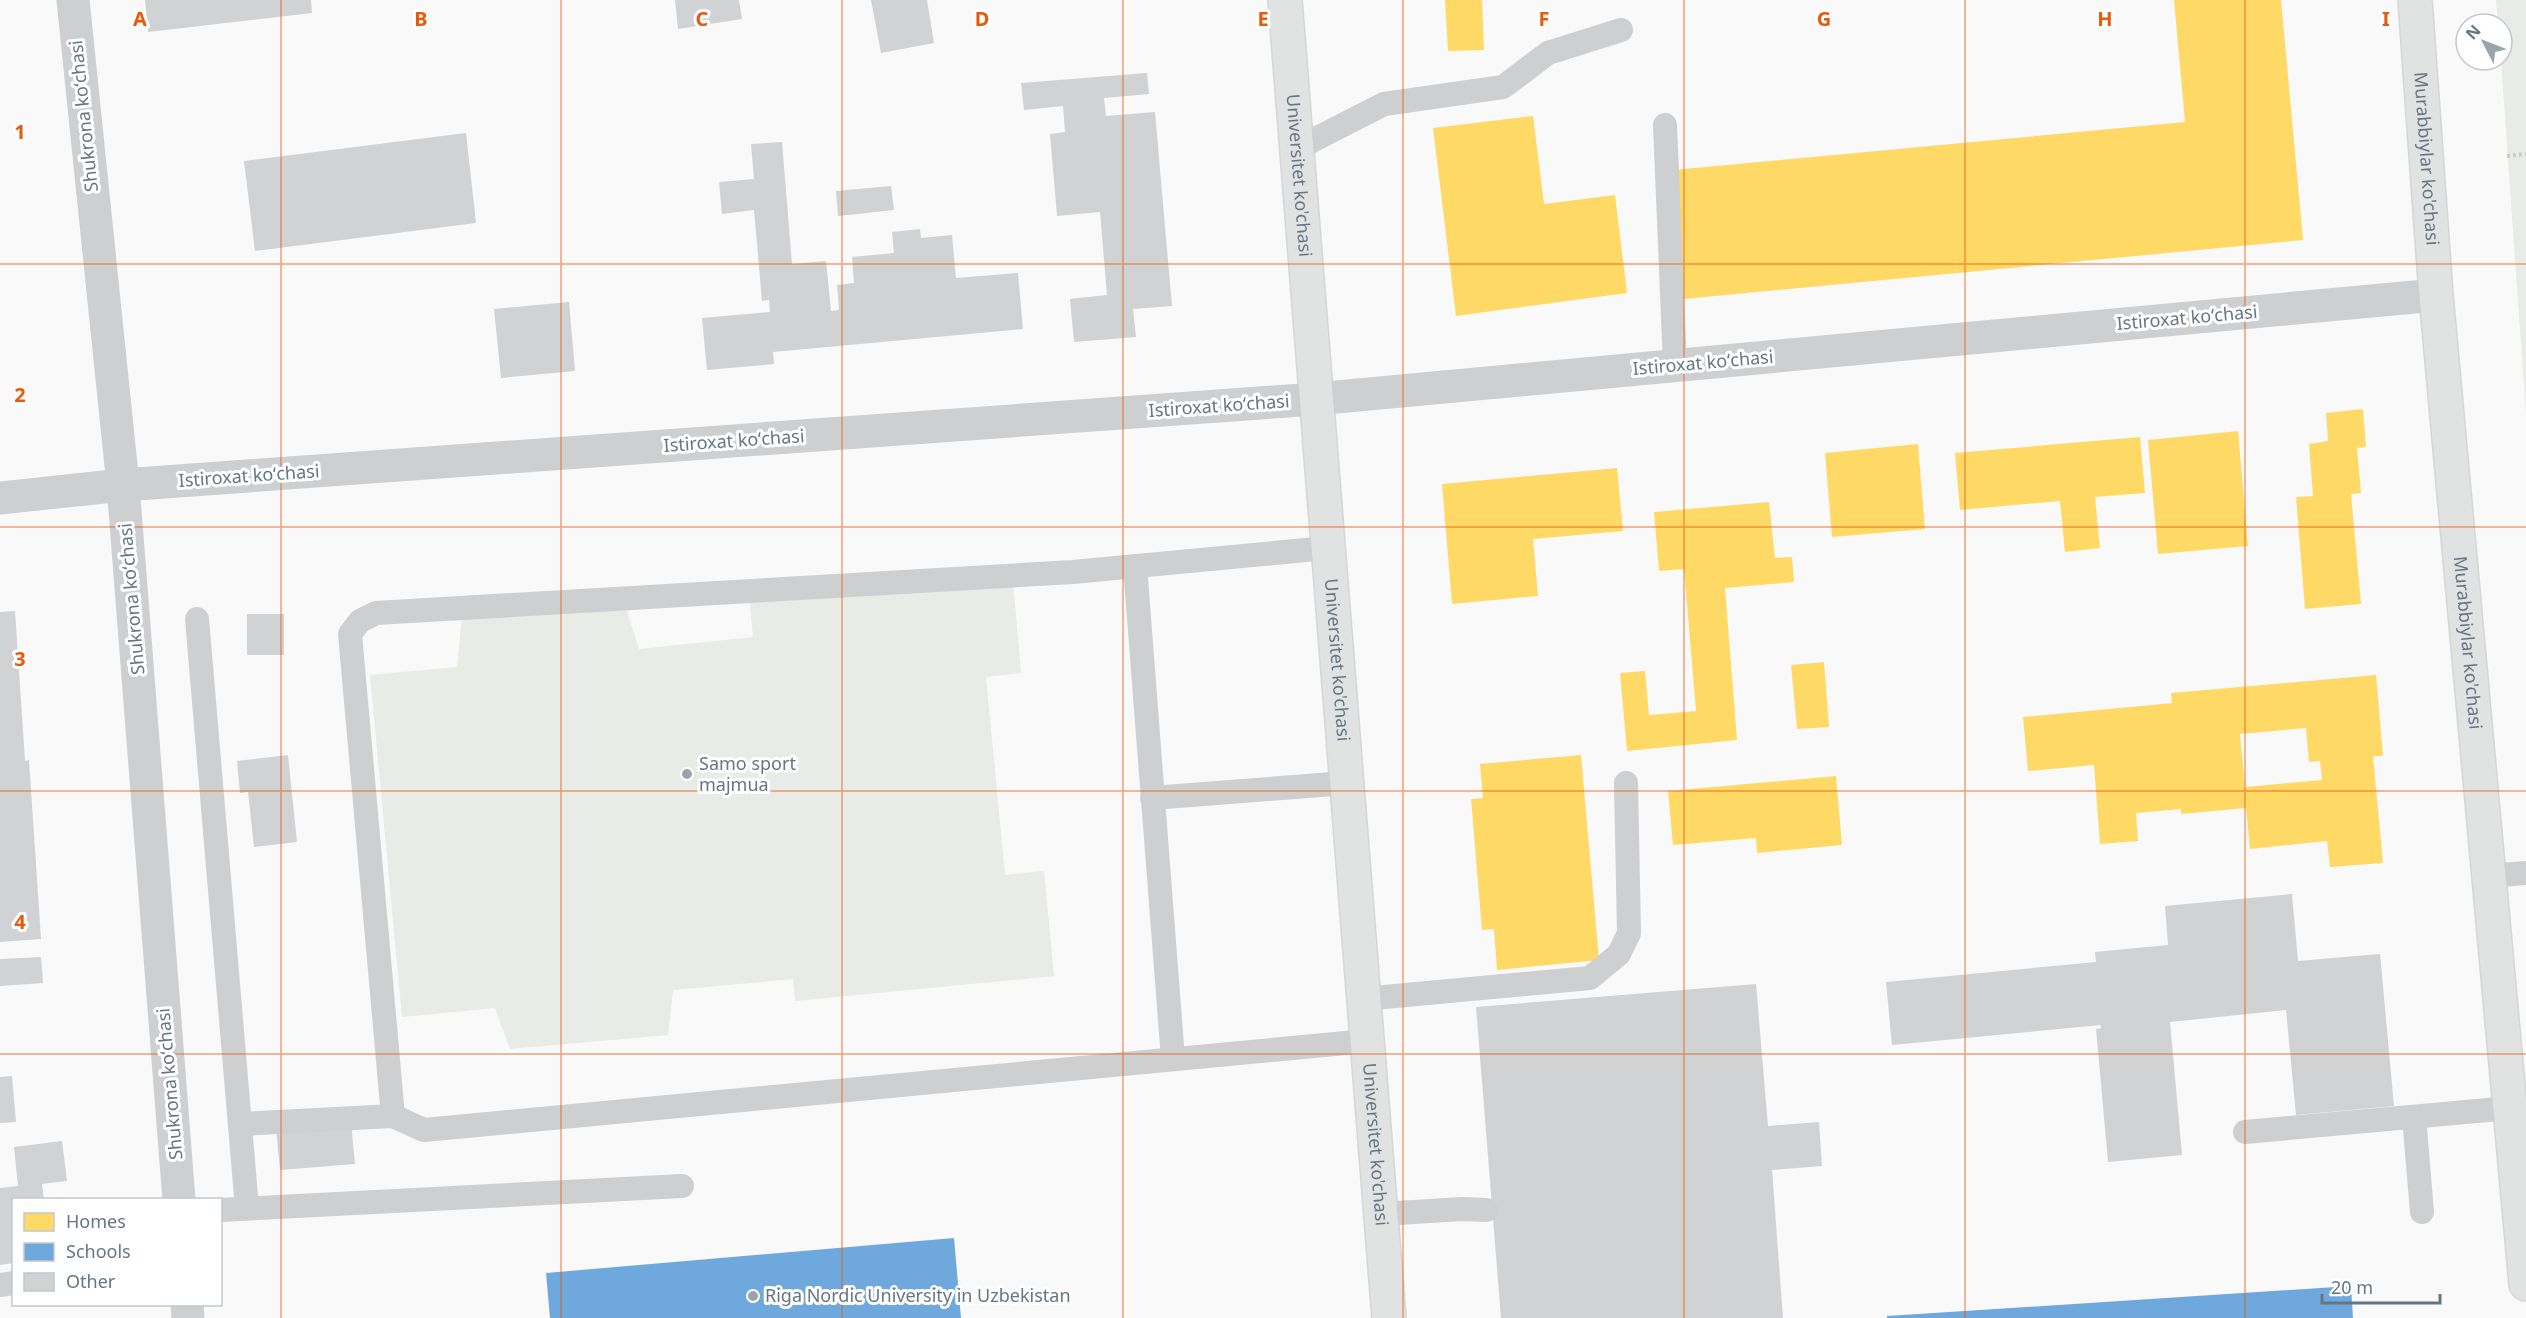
<svg xmlns="http://www.w3.org/2000/svg" width="2526" height="1318" viewBox="0 0 2526 1318" font-family="'Noto Sans',sans-serif">
	<style>
		.green { fill: #e8ebe6 }
		.homes { fill: #ffd966; fill-rule: evenodd }
		.schools { fill: #6fa8dc }
		.building { fill: #d0d2d3 }
		.lines { fill: none; stroke-linecap: round; stroke-linejoin: round }
		.secondary-casing { stroke: #d5d6d7; stroke-width: 36 }
		.path { stroke: #cbcccd; stroke-width: 4; stroke-dasharray: 3 3; stroke-linecap: butt }
		.lane { stroke: #cecfd0; stroke-width: 24 }
		.street { stroke: #cecfd0; stroke-width: 33 }
		.secondary { stroke: #e1e2e2; stroke-width: 33 }
		.grid { fill: none; stroke: #e8590c; stroke-width: 1.5; stroke-opacity: 0.55 }
		.poi-dot { fill: #99a4ac; stroke: #fff; stroke-width: 2 }
		.labels { text-anchor: middle; stroke-width: 6; stroke-linejoin: round; paint-order: stroke }
		.street-label { font-size: 18px; fill: #657683; stroke: #fff }
		.poi-label { font-size: 18px; fill: #657683; stroke: #fff; text-anchor: start }
		.grid-label { font-size: 20px; text-anchor: middle; font-weight: bold; fill: #e8590c; stroke: #fff; stroke-width: 6; stroke-linejoin: round; paint-order: stroke }
	</style>
	<rect width="100%" height="100%" fill="#f9f9f9"/>
	<g class="green">
		<path d="M2496 0H2526V414L2501 60 2502 24H2498Z"/>
		<path d="M1012 570 1021 673 986 677 1005 875 1044 871 1054 976 795 1001 793 979 673 990 668 1035 510 1049 495 1008 402 1017 370 675 457 667 462 617 625 605 639 649 753 637 749 596Z"/>
	</g>
	<g class="homes">
		<path d="M1445 0H1482L1484 50 1448 51Z"/>
		<path d="M2174 0H2281L2303 240 1684 299 1673 170 2185 122Z"/>
		<path d="M1533 116 1544 204 1615 195 1627 293 1456 316 1433 128Z"/>
		<path d="M2363 409 2366 447 2357 448 2361 493 2351 494 2361 604 2305 609 2296 497 2313 496 2309 444 2328 441 2326 413Z"/>
		<path d="M2238 431 2248 546 2158 554 2148 440Z"/>
		<path d="M2140 437 2145 493 2095 497 2100 548 2065 552 2060 501 1960 510 1955 453Z"/>
		<path d="M1918 444 1925 529 1832 537 1825 453Z"/>
		<path d="M1617 468 1623 531 1533 539 1538 596 1452 604 1442 484Z"/>
		<path d="M1769 502 1775 558 1792 557 1794 582 1725 588 1737 740 1627 751 1620 673 1645 671 1649 715 1696 711 1684 569 1659 571 1654 512Z"/>
		<path d="M1824 662 1829 727 1797 729 1791 665Z"/>
		<path d="M2376 675 2383 756H2373L2383 863 2330 867 2327 841 2250 849 2246 808 2181 814V809L2136 813 2138 841 2100 844 2094 765 2028 771 2023 717 2172 703 2171 693ZM2306 728 2309 762 2320 761 2322 780 2245 787 2240 734Z"/>
		<path d="M1581 755 1599 960 1497 970 1494 929 1482 930 1471 799 1483 798 1480 764Z"/>
		<path d="M1836 776 1842 845 1757 853 1756 838 1673 845 1668 791Z"/>
	</g>
	<g class="schools">
		<path d="M954 1238 961 1318H550L546 1273Z"/>
		<path d="M2351 1286 2353 1318H1887V1316Z"/>
	</g>
	<g class="building">
		<path d="M145 0H311L312 13 148 32Z"/>
		<path d="M675 0H739L742 19 678 29Z"/>
		<path d="M871 0H927L934 43 881 53Z"/>
		<path d="M1147 73 1149 94 1104 98 1106 116 1155 112 1172 306 1133 309 1136 337 1074 342 1070 299 1107 295 1100 212 1057 216 1050 134 1065 132 1063 106 1024 110 1021 83Z"/>
		<path d="M466 133 476 223 255 251 244 161Z"/>
		<path d="M782 142 792 264 826 261 831 311 839 310 837 285 854 283 852 257 894 253 892 232 920 229 921 238 952 235 956 278 1018 273 1023 329 773 352 774 364 707 370 702 318 770 312 769 300 762 301 754 210 722 214 719 182 754 179 751 144Z"/>
		<path d="M891 186 894 210 838 216 836 191Z"/>
		<path d="M569 302 575 371 501 378 494 309Z"/>
		<path d="M15 611 25 761 29 760 41 939 0 942V612Z"/>
		<rect x="247" y="614" width="37" height="41"/>
		<path d="M288 755 297 842 254 847 248 792 240 793 237 761Z"/>
		<path d="M2292 894 2298 961 2380 954 2394 1106 2296 1115 2286 1010 2170 1022 2182 1155 2108 1162 2096 1029 2101 1028V1025L1892 1045 1886 982 2096 962 2095 952 2168 945 2165 906Z"/>
		<path d="M41 957 43 983 0 986V959Z"/>
		<path d="M1756 984 1768 1126 1819 1122 1822 1166 1772 1170 1783 1318H1501L1476 1007Z"/>
		<path d="M12 1076 16 1122 0 1123V1077Z"/>
		<path d="M351 1122 355 1164 280 1170 276 1129Z"/>
		<path d="M62 1141 67 1181 42 1184 44 1200H14V1263L0 1265V1188L18 1186 14 1147Z"/>
	</g>
	<g class="lines">
		<g class="secondary-casing">
			<g id="secondary">
				<path id="s1" d="M1285 0 1389 1318"/>
				<path id="s2" d="M2415 0 2436 295 2526 1284"/>
			</g>
		</g>
		<path class="path" d="M2507 156 2526 154"/>
		<g class="lane">
			<path d="M1665 125 1675 365"/>
			<path d="M1296 149 1384 104 1503 87 1548 53 1621 30"/>
			<path d="M1135 566 1173 1059"/>
			<path d="M197 619 247 1208"/>
			<path d="M1152 798 1346 783"/>
			<path d="M2488 876 2526 873"/>
			<path d="M1363 999 1590 978 1619 954 1629 933 1626 783"/>
			<path d="M393 1116 350 634 360 621 376 613 1073 572 1327 548"/>
			<path d="M2414 1117 2422 1212"/>
			<path d="M240 1124 393 1116 424 1130 1367 1041"/>
			<path d="M2245 1132 2510 1108"/>
			<path d="M220 1210 682 1186"/>
			<path d="M1381 1214 1462 1209 1486 1210"/>
			<path d="M0 1285 14 1283"/>
		</g>
		<g class="street">
			<path d="M73 0 123 485 179 1200"/>
			<path d="M0 498 123 485 1315 399 2436 295"/>
			<path d="M187 1304 188 1318"/>
		</g>
		<use href="#secondary" class="secondary"/>
	</g>
	<path class="grid" d="M281 0V1318M561 0V1318M842 0V1318M1123 0V1318M1403 0V1318M1684 0V1318M1965 0V1318M2245 0V1318M0 264H2526M0 527H2526M0 791H2526M0 1054H2526"/>
	<g class="poi-dot">
		<circle cx="687" cy="774" r="6"/>
		<circle cx="753" cy="1296" r="6"/>
	</g>
	<g class="labels">
		<g class="street-label">
			<text transform="translate(84 116) rotate(-96)" y="6">Shukrona koʻchasi</text>
			<text dy="6" stroke="none"><textPath href="#s2" startOffset="159">Murabbiylar ko'chasi</textPath></text>
			<text dy="6" stroke="none"><textPath href="#s1" startOffset="176">Universitet ko'chasi</textPath></text>
			<text transform="translate(2187 318) rotate(-5)" y="6">Istiroxat koʻchasi</text>
			<text transform="translate(1703 363) rotate(-5)" y="6">Istiroxat koʻchasi</text>
			<text transform="translate(1219 406) rotate(-4)" y="6">Istiroxat koʻchasi</text>
			<text transform="translate(734 441) rotate(-4)" y="6">Istiroxat koʻchasi</text>
			<text transform="translate(249 476) rotate(-4)" y="6">Istiroxat koʻchasi</text>
			<text transform="translate(132 599) rotate(-95)" y="6">Shukrona koʻchasi</text>
			<text dy="6" stroke="none"><textPath href="#s2" startOffset="645">Murabbiylar ko'chasi</textPath></text>
			<text dy="6" stroke="none"><textPath href="#s1" startOffset="662">Universitet ko'chasi</textPath></text>
			<text transform="translate(170 1084) rotate(-95)" y="6">Shukrona koʻchasi</text>
			<text dy="6" stroke="none"><textPath href="#s1" startOffset="1148">Universitet ko'chasi</textPath></text>
		</g>
		<g class="poi-label">
			<text x="699" y="770">Samo sport<tspan x="699" dy="21">majmua</tspan></text>
			<text x="765" y="1302">Riga Nordic University in Uzbekistan</text>
		</g>
	</g>
	<g class="grid-label">
		<text x="140" y="26">A</text>
		<text x="421" y="26">B</text>
		<text x="702" y="26">C</text>
		<text x="982" y="26">D</text>
		<text x="1263" y="26">E</text>
		<text x="1544" y="26">F</text>
		<text x="1824" y="26">G</text>
		<text x="2105" y="26">H</text>
		<text x="2386" y="26">I</text>
		<text x="20" y="139">1</text>
		<text x="20" y="402">2</text>
		<text x="20" y="666">3</text>
		<text x="20" y="929">4</text>
	</g>
	<rect x="12" y="1198" width="210" height="108" fill="#ffffff" stroke="#c1c8cd" stroke-width="1.5"/>
	<rect x="24" y="1213" width="30" height="18" fill="#ffd966" stroke="#c1c8cd" stroke-width="1.5"/>
	<text x="66" y="1228" font-size="18" fill="#657683">Homes</text>
	<rect x="24" y="1243" width="30" height="18" fill="#6fa8dc" stroke="#c1c8cd" stroke-width="1.5"/>
	<text x="66" y="1258" font-size="18" fill="#657683">Schools</text>
	<rect x="24" y="1273" width="30" height="18" fill="#d0d2d3" stroke="#c1c8cd" stroke-width="1.5"/>
	<text x="66" y="1288" font-size="18" fill="#657683">Other</text>
	<g transform="translate(2484 42) rotate(312)"><circle r="28" fill="#ffffff" stroke="#c1c8cd" stroke-width="1.5"/>
	<path d="M0-4.5L10 22L0 15L-10 22Z" fill="#99a4ac"/>
	<text y="-9" font-size="16" font-weight="bold" text-anchor="middle" fill="#657683">N</text>
	</g>
	<path d="M2322 1294v9h118v-9" fill="none" stroke="#657683" stroke-width="3"/>
	<text x="2331" y="1294" font-size="18" fill="#657683" stroke="#ffffff" stroke-width="4.5" paint-order="stroke">20 m</text>
</svg>
